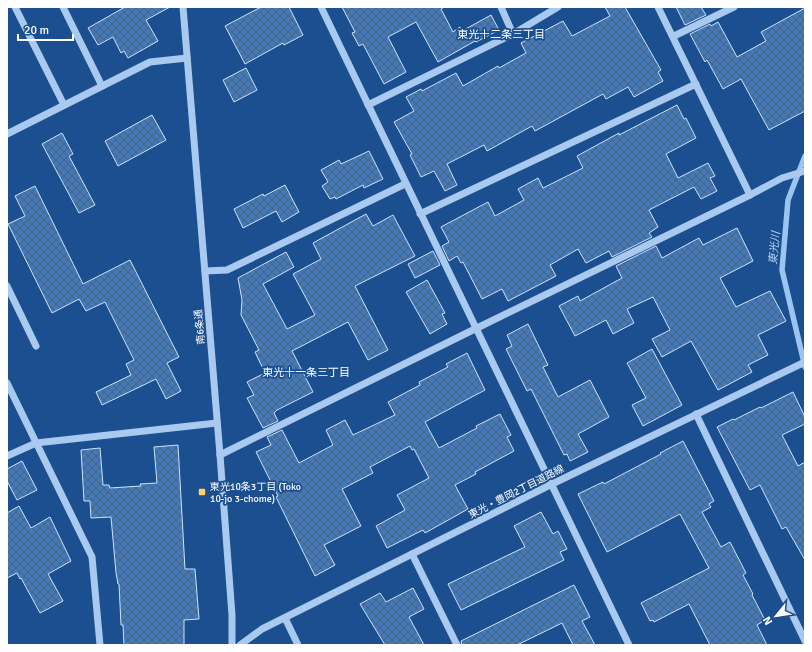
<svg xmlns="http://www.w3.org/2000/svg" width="812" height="652" viewBox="0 0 812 652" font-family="Signika,'Noto Sans JP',sans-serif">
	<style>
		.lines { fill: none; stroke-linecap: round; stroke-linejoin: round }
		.stream { stroke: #9cc4f0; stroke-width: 5.5 }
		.building { fill: url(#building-cross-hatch); stroke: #cfe3fa }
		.minor { stroke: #a9c9ee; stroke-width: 7 }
		.poi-dot { fill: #ffd166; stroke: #1b4f8f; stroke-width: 1.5 }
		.labels { text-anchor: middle; stroke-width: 3.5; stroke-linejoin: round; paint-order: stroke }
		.street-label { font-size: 10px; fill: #fff; stroke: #1b4f8f }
		.poi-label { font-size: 10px; fill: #fff; stroke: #1b4f8f; text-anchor: start }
		.neighbourhood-label { font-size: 11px; fill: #fff; stroke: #1b4f8f }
		.water-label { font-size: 11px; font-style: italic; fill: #b5d3f5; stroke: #1b4f8f }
	</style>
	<defs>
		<pattern id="building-cross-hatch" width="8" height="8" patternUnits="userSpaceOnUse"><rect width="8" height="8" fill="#4478b7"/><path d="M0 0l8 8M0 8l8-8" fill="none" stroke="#486282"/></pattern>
	</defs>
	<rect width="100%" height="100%" fill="#1b4f8f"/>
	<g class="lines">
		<path class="stream" d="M805 156 788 200 782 270 805 367"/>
	</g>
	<g class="building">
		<path d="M125 7H170L146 20 158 41 128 58 124 51 121 53 113 37 98 45 88 28Z"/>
		<path d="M261 7H289L303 35 284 45 283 43 245 64 225 26Z"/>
		<path d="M342 7H444L441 9 453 32 460 27 462 31 491 15 499 30 476 42 475 41 438 62 416 22 388 37 406 72 384 84 363 44 359 46 352 33 355 32Z"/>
		<path d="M605 7H625L661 70 658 72 663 81 634 97 628 87 606 99 603 94 535 131 532 126 487 151 484 145 447 164 457 185 445 191 434 171 421 177 410 155 412 154 394 122 414 111 406 97 421 89 422 91 456 73 463 86 498 66 499 68 526 53 521 43 563 21 572 36 610 16Z"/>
		<path d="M676 7H701L706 15 685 25Z"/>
		<path d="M805 8V111L769 130 741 79 723 89 707 60 705 62 690 34 710 24 711 26 718 22 737 57 766 41 761 32Z"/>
		<path d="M246 68 257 90 234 102 223 80Z"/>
		<path d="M677 105 684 119 686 118 696 138 666 154 678 178 708 163 715 176 710 178 717 191 701 199 694 187 649 210 658 227 649 233 652 237 612 257 609 251 586 263 578 249 550 265 556 276 508 301 502 289 482 299 463 262 461 263 457 256 449 261 442 246 449 242 441 227 488 202 495 216 524 200 518 189 538 178 543 188 583 168 577 156 619 133V135Z"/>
		<path d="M152 115 166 140 118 166 105 141Z"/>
		<path d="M62 133 73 154 69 156 95 205 79 213 42 144Z"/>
		<path d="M369 151 383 179 364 188 363 185 336 199 335 197 330 199 322 186 328 182 321 170 339 160 341 164Z"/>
		<path d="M285 185 299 212 282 222 276 211 243 228 234 209 263 194 264 196Z"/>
		<path d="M35 186 83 284 130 260 179 357 167 363 181 391 166 399 156 379 102 405 96 392 131 375 126 364 134 360 105 302 86 311 79 299 52 313 8 224 25 216 15 196Z"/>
		<path d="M366 214 373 226 393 215 415 256 355 286 388 350 368 360 348 322 292 351 313 392 277 410 274 413 278 421 263 428 247 398 254 395 247 382 265 373 255 352 259 350 241 315 242 300 238 278 286 252 294 267 263 284 287 329 315 315 293 274 321 259 313 243Z"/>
		<path d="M737 228 753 261 720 278 736 307 770 291 786 321 758 335 768 355 748 365 752 372 718 390 691 341 662 357 652 339 670 330 653 297 627 309 634 323 613 334 606 320 575 336 559 306 578 296 580 301 622 278 616 266 656 246 662 258 699 238 703 245Z"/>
		<path d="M433 251 440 265 415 278 408 264Z"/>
		<path d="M427 280 445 313 442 314 447 324 430 334 406 292Z"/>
		<path d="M528 324 548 365 543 367 558 397 590 380 609 417 578 434 588 452 570 461 567 454 564 455 531 389 527 391 506 349 512 346 507 335Z"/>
		<path d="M652 349 682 405 643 426 632 405 646 398 627 363Z"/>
		<path d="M467 353 485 390 425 422 439 448 477 428 476 426 500 414 511 435 507 437 514 451 475 472 476 474 455 485 468 509 425 533 423 530 387 548 376 526 405 510 397 495 429 478 414 449 412 450 410 446 370 467 373 473 342 489 361 526 324 545 335 565 315 576 276 497 278 496 256 452 271 445 267 437 282 430 299 463 333 445 326 430 345 420 353 435 395 415 388 402 420 385 419 382 448 367 446 364Z"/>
		<path d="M793 392 805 417V424L782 435 798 466 805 462V560L786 527 782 529 760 485 750 490 717 427 733 419 734 420 760 407 761 408Z"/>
		<path d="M683 441 714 501 709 504 711 507 702 512 721 547 730 542 746 573 743 575 753 594 752 595 765 620 757 625 767 645H710L689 604 654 622 653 620 650 621 641 603 709 568 680 514 607 552 578 494 603 482 604 484 661 454 660 453Z"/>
		<path d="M178 445 185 569H195L199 619 184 620V645H124L123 625H121L119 584H118L116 573 111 517 91 518 90 501H84L81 450 100 448 103 485H109L110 488 141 486 140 484 157 483 154 447Z"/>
		<path d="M22 461 37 490 17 500 7 481V469Z"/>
		<path d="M19 506 31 528 50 517 71 561 48 574 63 601 40 613 21 578 20 579 17 573 7 578V513Z"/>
		<path d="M541 512 553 534 558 531 567 549 560 552 564 560 461 610 448 584 525 547 514 526Z"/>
		<path d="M574 585 590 617 582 621 595 645H573L562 623 517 645H462L461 641Z"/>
		<path d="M413 588 424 609 409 617 424 645H385L360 604 380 593 386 602Z"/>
	</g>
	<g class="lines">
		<g class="minor">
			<path d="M15 7 64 105"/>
			<path d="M63 7 102 86"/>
			<path d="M183 7 220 455 232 615V645"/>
			<path d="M321 7C423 220 527 432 629 645"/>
			<path d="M501 7 513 34"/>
			<path d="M658 7 750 195"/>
			<path d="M674 36 734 7"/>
			<path d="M368 105 513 34 558 7"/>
			<path d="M7 134 150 62 187 58"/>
			<path d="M420 214 696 84"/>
			<path d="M205 271 227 270 405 184"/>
			<path d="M7 286 36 346"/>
			<path d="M7 383 92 557 100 645"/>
			<path d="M696 414 805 641"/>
			<path d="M220 455 477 328 750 195 782 178 805 171"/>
			<path d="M7 456 36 443 217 423"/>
			<path d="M412 554 457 645"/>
			<path d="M285 618 298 645"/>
			<path d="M240 645 262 629 552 484 805 362"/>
		</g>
	</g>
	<rect class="poi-dot" x="198" y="488" width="8" height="8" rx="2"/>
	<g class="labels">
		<g class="street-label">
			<text transform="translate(199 327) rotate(-95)" y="4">南6条通</text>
			<text transform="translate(516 491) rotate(-27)" y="4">東光・豊岡2丁目道路線</text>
		</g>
		<g class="poi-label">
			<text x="210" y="490">東光10条3丁目 (Toko<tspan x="210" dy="12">10-jo 3-chome)</tspan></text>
		</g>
		<g class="neighbourhood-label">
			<text x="501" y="38">東光十二条三丁目</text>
			<text x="306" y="376">東光十一条三丁目</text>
		</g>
		<g class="water-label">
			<text transform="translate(774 248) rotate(-85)" y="4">東光川</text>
		</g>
	</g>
	<rect width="812" height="652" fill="none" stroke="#ffffff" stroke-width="16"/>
	<g transform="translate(776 616) rotate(240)" stroke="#1b4f8f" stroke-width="3" paint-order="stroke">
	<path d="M0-3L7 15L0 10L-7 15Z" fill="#ffffff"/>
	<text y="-6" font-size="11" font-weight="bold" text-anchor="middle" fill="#ffffff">N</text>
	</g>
	<path d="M18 34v6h55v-6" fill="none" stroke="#ffffff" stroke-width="2"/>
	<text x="24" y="34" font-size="12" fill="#ffffff" stroke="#1b4f8f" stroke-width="3" paint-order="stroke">20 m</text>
</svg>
